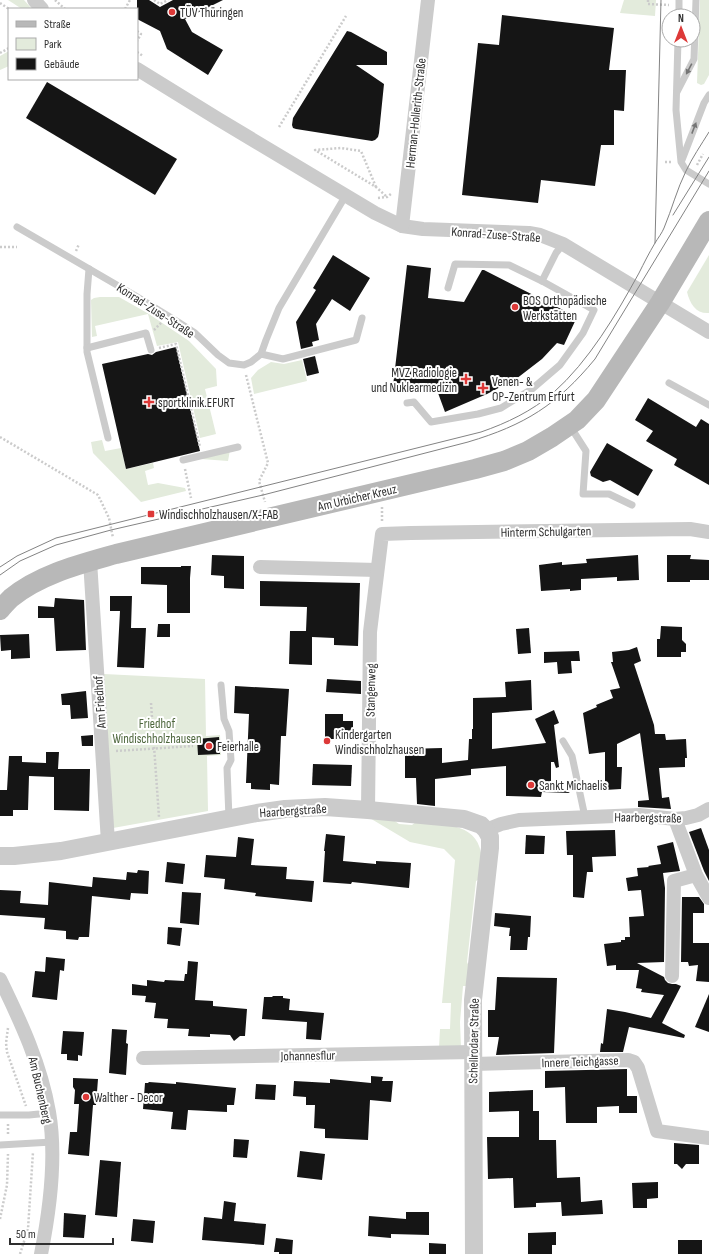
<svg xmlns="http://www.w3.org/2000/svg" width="709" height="1254" viewBox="0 0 709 1254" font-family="'Sofia Sans Condensed',sans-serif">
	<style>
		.green { fill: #e3ebdc }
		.building { fill: #151515 }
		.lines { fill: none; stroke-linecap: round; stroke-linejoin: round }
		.path { stroke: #cbcbcb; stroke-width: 2.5; stroke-dasharray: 2 2; stroke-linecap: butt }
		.service { stroke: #cbcbcb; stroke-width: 7 }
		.minor { stroke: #cbcbcb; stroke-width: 14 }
		.tertiary { stroke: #cbcbcb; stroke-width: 18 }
		.secondary { stroke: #b8b8b8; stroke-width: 20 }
		.tram { stroke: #838383; stroke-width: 1 }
		.oneway { fill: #757575 }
		.poi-dot { fill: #dd3938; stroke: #fff; stroke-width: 1.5 }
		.labels { text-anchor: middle; stroke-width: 4; stroke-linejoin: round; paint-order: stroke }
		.poi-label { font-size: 13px; fill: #2e2e2e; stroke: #fff; text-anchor: start }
		.street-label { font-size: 13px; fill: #2e2e2e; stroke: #fff }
		.park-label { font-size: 13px; fill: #4e673d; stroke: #fff }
	</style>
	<rect width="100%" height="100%" fill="#fff"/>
	<g class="green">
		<path d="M8 0H24L32 9H22Z"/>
		<path d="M624 0H656L655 16 620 13Z"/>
		<path d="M700 0H709V75L704 84 701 85 697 83Z"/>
		<path d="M9 51V66L0 70V56Z"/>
		<path d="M709 255V313C696 314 690 304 687 292Z"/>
		<path d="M100 297H119L149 314 189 341 216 369 217 386 205 389 216 434 200 438 178 342 157 346 148 314 95 326 97 336 92 337 91 300 94 298Z"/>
		<path d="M302 360 307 381 254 394 251 378 258 370 271 362 284 364Z"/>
		<path d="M102 440 105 451 121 448 126 469 153 463 154 468 145 471 148 485 158 483 185 488 186 491 141 502 93 453 91 442Z"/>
		<path d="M230 450 228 461 201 459V457Z"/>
		<path d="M104 674 205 679 206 736 220 735 221 755 207 756 208 811 113 828Z"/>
		<path d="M368 817 392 819 399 824 412 825 416 822C440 824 476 822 481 853 482 861 481 870 481 878L476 881 467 962 470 969 469 986H463L460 1022 461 1048H439L440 1029H450L451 1003H442L455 860 444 849 410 842Z"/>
	</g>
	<g class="building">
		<path d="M137 0H149L160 7 173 0H223L185 19 192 32 223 50 208 75 167 49 160 31 137 19Z"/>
		<path d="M502 15 614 28 609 70H626L624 111 614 110V145H601L595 186 541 180 538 203 462 195 478 43 499 45Z"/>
		<path d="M347 31 351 32 387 52V65H356L384 84 379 133 378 137 375 140 372 141 296 129 293 128 292 125 293 118Z"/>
		<path d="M47 82 177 159 155 195 26 118Z"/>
		<path d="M333 255 370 278 350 311 332 299 316 324 319 340 312 342 313 346 301 349 296 322 316 290 313 288Z"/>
		<path d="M407 265 431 268 428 298 464 302 482 270H484L577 317 564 345 557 343 542 359 516 379 487 394 445 412 438 393 393 386Z"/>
		<path d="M176 347 200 451 126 469 102 364 148 354 152 355 156 352Z"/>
		<path d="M315 356 319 373 307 376 303 359Z"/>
		<path d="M648 398 696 427 701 419 709 424V485L674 465 677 459 646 441 653 431 635 420Z"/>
		<path d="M607 443 653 470 638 496 610 480 603 482 591 476 590 472Z"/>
		<path d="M212 555 244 556V589L224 588V576L211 575Z"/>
		<path d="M638 555 639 580 617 581V577L581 579V590L570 591V589L541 591 539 565 562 562V565L587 563 586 559Z"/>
		<path d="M667 555H691L690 559 709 560V580H690V582H667Z"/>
		<path d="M181 566H191L190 578V613H167V585L141 584V567H181Z"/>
		<path d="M260 581 360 583 358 646 334 645V638L312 637V665L289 664 290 631H306L307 607 260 606Z"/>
		<path d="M110 596H132L131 628H146L144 668 117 667 120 611H110Z"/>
		<path d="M55 598 84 600 86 650 56 651 54 618H38V606L54 607Z"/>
		<path d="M158 624H170V637H157Z"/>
		<path d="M661 626 682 627V640L686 644V652H681V657H657V639H660Z"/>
		<path d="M529 628 531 653 518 654 516 629Z"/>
		<path d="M29 634 30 658 11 659V650L1 651 0 635Z"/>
		<path d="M637 647 641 661 634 664 654 725 655 734H665L666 740 686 739 687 758H685V767L659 768 662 798 669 797 671 809 638 807V801L649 800 640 733 617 744V767H622L621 789 605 790V752L589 754 583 713 597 707 596 705 613 698 610 690 620 688 611 662H613L612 652 629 650Z"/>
		<path d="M579 651 580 661H571L572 673 558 674 557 662 544 663V652Z"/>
		<path d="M327 679 361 681V694L326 692Z"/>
		<path d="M531 680 532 710 492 713V749L546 743 535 719 554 710 559 723 554 725 559 767 556 768 554 762H551V782L570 793 542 792 541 797 506 796V766L471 769V775L435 779V806L417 804 416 778H405V749L442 748V763L468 760 469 739H472V729H473V698L506 697 505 682Z"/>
		<path d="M235 686 289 689 286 736H281L279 785 270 784V790L251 789V783H246L249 714 234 713Z"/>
		<path d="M86 691 88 718 71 719 70 705H62L61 694Z"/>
		<path d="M325 714H343V721H353V739H325Z"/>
		<path d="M93 735V746H82L81 736Z"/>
		<path d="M219 737 220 754 198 755 197 739Z"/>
		<path d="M46 752H59L58 769H90L89 811 54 810V777L29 776 28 810H13V816H0V790H7L9 756H22V762L46 763Z"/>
		<path d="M313 764 352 765 351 786 312 785Z"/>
		<path d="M701 828 709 850V881L704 871 689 832Z"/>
		<path d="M615 830 616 856 592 857 593 872H587L584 898 573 897V855H567L566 831Z"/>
		<path d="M326 834 345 836 343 861 376 864V861L411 863 409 888 352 882 351 884 323 882 325 851H324Z"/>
		<path d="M526 835 545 836 544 854H525Z"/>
		<path d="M238 837 254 839 251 865 287 867 286 879 314 881 312 902 255 896 256 893 224 889 225 879 204 877 206 855 236 857Z"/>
		<path d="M673 842 680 871 663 873 665 888 664 962 637 963 664 977 665 980 668 983 672 984H676L681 986 662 1023 685 1035 684 1038 629 1027 623 1052H600L601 1043 603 1044 607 1009 625 1012 651 1018 664 995 641 992 642 989 636 988 639 970H616V965L607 966 604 944 621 942V940H625V937H630L629 917 644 916 641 890 628 891 626 878 638 876 637 868 649 867 648 866 661 864 657 846Z"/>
		<path d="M167 862 185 864 183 884 165 882Z"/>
		<path d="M138 870 149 871 148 894 131 893 130 900 92 896 89 937H79L78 940 66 939V931L44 929 45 918 0 915V890L21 891 20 903 48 905 49 882 92 887 93 877 126 880 127 872 137 873Z"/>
		<path d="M182 892 201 893 199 925 180 923Z"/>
		<path d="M682 897H699L704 904V913H693V943H709V982L696 981 698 965 689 966 688 962H681Z"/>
		<path d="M495 913 531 916 530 937H528L527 950H510L511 936H509L510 928 494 926Z"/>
		<path d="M168 927 182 928 180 946 167 944Z"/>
		<path d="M46 957 65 959 64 971 60 970 57 1000 32 997 35 971 45 972Z"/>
		<path d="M188 961 198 962 195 1000 213 1001V1006L247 1009 245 1036H240L234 1041 230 1035 210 1034V1037L188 1036 189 1029 167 1028 168 1019 154 1018 156 1003 145 1002 146 996 132 995V984L147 986V980L164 982 165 980 184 981 185 974H187Z"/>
		<path d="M497 977 557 978 554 1053 496 1055 499 1037H488V1010H495Z"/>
		<path d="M709 994V1032L695 1027Z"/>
		<path d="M273 996H283V998L290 999 289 1010 324 1013 321 1040 306 1039 307 1022 262 1019 264 997H272Z"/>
		<path d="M112 1029 127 1030 126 1043 128 1044 126 1075 109 1073Z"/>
		<path d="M63 1031 84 1032 82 1056 78 1055V1061L67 1060V1054H61Z"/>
		<path d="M627 1069V1096H637V1113H619V1106L597 1107V1123H566L565 1087 545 1088V1071Z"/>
		<path d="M371 1076 383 1077 382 1081H393L391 1102 370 1100 368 1140 325 1138V1129L314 1128 315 1105H306V1097L293 1096 294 1081 330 1083V1079L371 1083Z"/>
		<path d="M73 1078 98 1079 96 1105H93L89 1156 68 1154 70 1132H77L79 1104H74L75 1090 73 1087Z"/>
		<path d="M149 1082 176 1084V1082L236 1088 234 1105H227V1112L188 1110 186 1130 171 1129 173 1112 143 1109 145 1083H148Z"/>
		<path d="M256 1084 276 1085 275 1100 255 1099Z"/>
		<path d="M533 1090V1111H539V1140H556L557 1178 580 1177 581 1202 602 1200 603 1214 562 1216 561 1202 536 1203V1207L514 1208 513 1178 488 1179 487 1137H519V1111L489 1112V1092Z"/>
		<path d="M234 1139 249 1140 247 1158 233 1157Z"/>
		<path d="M674 1143 699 1145V1164H686L682 1169 677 1164H674Z"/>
		<path d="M300 1151 325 1154 322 1180 297 1177Z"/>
		<path d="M100 1160 121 1162 117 1217 95 1215Z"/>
		<path d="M658 1182V1198L647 1199V1208H633L632 1183Z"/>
		<path d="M224 1201 236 1203 234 1221 266 1224 264 1245 202 1240 204 1217 222 1219Z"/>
		<path d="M406 1212H429V1235L391 1234V1238L368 1236 369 1216 406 1219Z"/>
		<path d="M64 1213 86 1215 84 1238 63 1237Z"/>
		<path d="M133 1219 155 1221 153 1243 131 1241Z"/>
		<path d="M556 1232V1245H552V1254H528V1233Z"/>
		<path d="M276 1238 293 1240 292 1254H279V1252H274Z"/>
		<rect x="678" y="1240" width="24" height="14"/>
		<path d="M429 1243 446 1244V1254H429Z"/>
	</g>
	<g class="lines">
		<g class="path">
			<path d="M55 0 65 9"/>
			<path d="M154 0 160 4 168 0"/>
			<path d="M648 0V4L669 5"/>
			<path d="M0 3 9 9"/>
			<path d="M125 9 130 0"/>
			<path d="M137 31 141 34 137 41"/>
			<path d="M137 52 143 56"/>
			<path d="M0 53 9 48"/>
			<path d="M279 127 346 16"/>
			<path d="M665 162H671"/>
			<path d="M697 165 703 154"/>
			<path d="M376 187 361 151 341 148 315 150 376 187 387 197"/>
			<path d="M378 198 387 197 392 193"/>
			<path d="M0 247H17"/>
			<path d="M76 251 79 244"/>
			<path d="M154 330 162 322"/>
			<path d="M159 348 176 344 200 447"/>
			<path d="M246 375 268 463 259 481 265 502"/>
			<path d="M0 437 98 495 109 518 113 538"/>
			<path d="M185 469 191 498"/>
			<path d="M382 507V522"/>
			<path d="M151 703 159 817"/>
			<path d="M116 751 193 746"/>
			<path d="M8 1028 6 1043 7 1052 26 1106"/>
			<path d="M8 1124V1135"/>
			<path d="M0 1219 7 1185 8 1154"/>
			<path d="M20 1254 28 1229 33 1152"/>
		</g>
		<g class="service">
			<path d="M679 16V0"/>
			<path d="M678 40 676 110 681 162 686 170 709 184"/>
			<path d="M677 92 694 59 696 0"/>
			<path d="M682 160 704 103 709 95"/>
			<path d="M17 227 134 295 178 322 195 333 218 355 229 363 244 365 251 362 261 354 266 340 279 308 346 195"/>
			<path d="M89 269 87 294V352L108 438"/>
			<path d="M542 281 556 253 563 244"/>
			<path d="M87 348 146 333 151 350"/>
			<path d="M261 354 283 359 356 340 362 318"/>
			<path d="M669 383 709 405"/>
			<path d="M407 403 414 402 431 422 478 414 501 408 532 389 560 365 583 333 594 310 542 281 509 265 455 264 448 288"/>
			<path d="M570 426 586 451 583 494H609L632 505"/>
			<path d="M183 460 238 447"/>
			<path d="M221 685 224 719 229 731 231 760 227 768 229 818"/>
			<path d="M563 741 572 756 585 817"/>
			<path d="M0 1115H29L49 1113"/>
			<path d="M0 1145 52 1142"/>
		</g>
		<g class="minor">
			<path d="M34 0 42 9"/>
			<path d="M137 69 218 119 375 213 402 226 423 229 529 233 540 235 563 244 709 332"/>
			<path d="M402 226 428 0"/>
			<path d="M90 561 108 842"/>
			<path d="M260 567 377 570"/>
			<path d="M368 810 370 632 382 534 411 533 690 529 709 532"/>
			<path d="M675 819 696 875 709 898"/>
			<path d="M486 830 501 824 519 820 639 815 675 819 686 818 698 815 709 809"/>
			<path d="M672 976 674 881 696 875"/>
			<path d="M0 979C21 1022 41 1065 49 1112 57 1158 50 1209 41 1254"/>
			<path d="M143 1058 473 1052"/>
			<path d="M473 1064 628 1060 634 1062 638 1068 657 1131 709 1138"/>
		</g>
		<path class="tertiary" d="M0 856H14L61 851 257 813 285 809 325 807 368 810 464 819 481 825 486 830 490 837V848L473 1000 474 1254"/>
		<path class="secondary" d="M0 610C3 606 7 602 11 598 40 574 81 564 116 554L475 469 504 461 528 451 552 437 577 420 596 400 660 303 709 221"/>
		<g class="tram">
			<path d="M673 215 709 157"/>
			<path d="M655 243 661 0"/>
			<path d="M0 567 17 556 56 538 481 432C507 423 532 411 553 393 589 361 616 315 639 273 644 263 649 253 655 243 658 238 662 233 664 228 672 209 677 189 686 171 692 158 701 145 709 132"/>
			<path d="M0 575 20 561 56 545 111 530 263 495 468 442C525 425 557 405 595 359L709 171"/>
		</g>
	</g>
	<defs><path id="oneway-solid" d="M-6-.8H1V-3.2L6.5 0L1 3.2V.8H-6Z"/></defs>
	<g class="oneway">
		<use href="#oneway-solid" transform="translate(689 69) rotate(118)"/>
		<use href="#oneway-solid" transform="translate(694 128) rotate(-69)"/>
	</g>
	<g class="poi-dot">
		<circle cx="172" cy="12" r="4"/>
		<circle cx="515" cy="307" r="4"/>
		<path d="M464 373h4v4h4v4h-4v4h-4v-4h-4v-4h4z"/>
		<path d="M481 382h4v4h4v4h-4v4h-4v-4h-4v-4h4z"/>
		<path d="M147 396h4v4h4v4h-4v4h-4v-4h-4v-4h4z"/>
		<rect x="147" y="510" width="8" height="8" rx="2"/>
		<circle cx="327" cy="741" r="4"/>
		<circle cx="209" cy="746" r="4"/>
		<circle cx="531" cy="785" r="4"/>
		<circle cx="86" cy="1097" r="4"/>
	</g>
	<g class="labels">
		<g class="poi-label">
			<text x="180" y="17">TÜV Thüringen</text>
			<text x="523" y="305">BOS Orthopädische<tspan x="523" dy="15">Werkstätten</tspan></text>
			<text x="457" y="377" text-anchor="end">MVZ Radiologie<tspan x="457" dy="15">und Nuklearmedizin</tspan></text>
			<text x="492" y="386">Venen- &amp;<tspan x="492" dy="15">OP-Zentrum Erfurt</tspan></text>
			<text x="158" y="407">sportklinik.EFURT</text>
			<text x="159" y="519">Windischholzhausen/X-FAB</text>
			<text x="335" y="739">Kindergarten<tspan x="335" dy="15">Windischholzhausen</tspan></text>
			<text x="217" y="751">Feierhalle</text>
			<text x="539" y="790">Sankt Michaelis</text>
			<text x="94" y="1102">Walther - Decor</text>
		</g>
		<g class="street-label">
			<text transform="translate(415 113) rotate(-84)" y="5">Herman-Hollerith-Straße</text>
			<text transform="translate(496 234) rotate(4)" y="5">Konrad-Zuse-Straße</text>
			<text transform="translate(156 310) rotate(33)" y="5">Konrad-Zuse-Straße</text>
			<text transform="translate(357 497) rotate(-13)" y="5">Am Urbicher Kreuz</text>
			<text transform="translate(546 531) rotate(-1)" y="5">Hinterm Schulgarten</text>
			<text transform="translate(370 690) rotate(-89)" y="5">Stangenweg</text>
			<text transform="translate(99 702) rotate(-94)" y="5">Am Friedhof</text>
			<text transform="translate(293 810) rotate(-4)" y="5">Haarbergstraße</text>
			<text transform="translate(648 817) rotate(1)" y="5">Haarbergstraße</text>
			<text transform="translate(473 1041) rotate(-89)" y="5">Schellrodaer Straße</text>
			<text transform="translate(308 1055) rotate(-1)" y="5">Johannesflur</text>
			<text transform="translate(580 1061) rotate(-2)" y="5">Innere Teichgasse</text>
			<text transform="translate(41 1090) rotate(77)" y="5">Am Buchenberg</text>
		</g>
		<g class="park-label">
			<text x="157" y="728">Friedhof<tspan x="157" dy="15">Windischholzhausen</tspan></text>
		</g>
	</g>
	<rect x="8" y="8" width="130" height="72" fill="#ffffff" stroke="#ababab"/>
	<rect x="16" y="21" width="20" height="6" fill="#b8b8b8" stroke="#ababab"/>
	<text x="44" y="28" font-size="12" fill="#2e2e2e">Straße</text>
	<rect x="16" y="38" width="20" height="12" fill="#e3ebdc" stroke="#ababab"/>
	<text x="44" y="48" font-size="12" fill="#2e2e2e">Park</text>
	<rect x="16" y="58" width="20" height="12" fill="#151515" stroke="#ababab"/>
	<text x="44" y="68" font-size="12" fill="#2e2e2e">Gebäude</text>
	<g transform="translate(681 28)"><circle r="19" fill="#ffffff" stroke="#ababab"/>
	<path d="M0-3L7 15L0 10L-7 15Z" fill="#dd3938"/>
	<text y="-6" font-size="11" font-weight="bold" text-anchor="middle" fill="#2e2e2e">N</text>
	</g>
	<path d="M10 1238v6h103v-6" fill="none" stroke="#2e2e2e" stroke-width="2"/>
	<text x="16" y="1238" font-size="12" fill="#2e2e2e" stroke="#ffffff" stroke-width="3" paint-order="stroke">50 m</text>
</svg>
